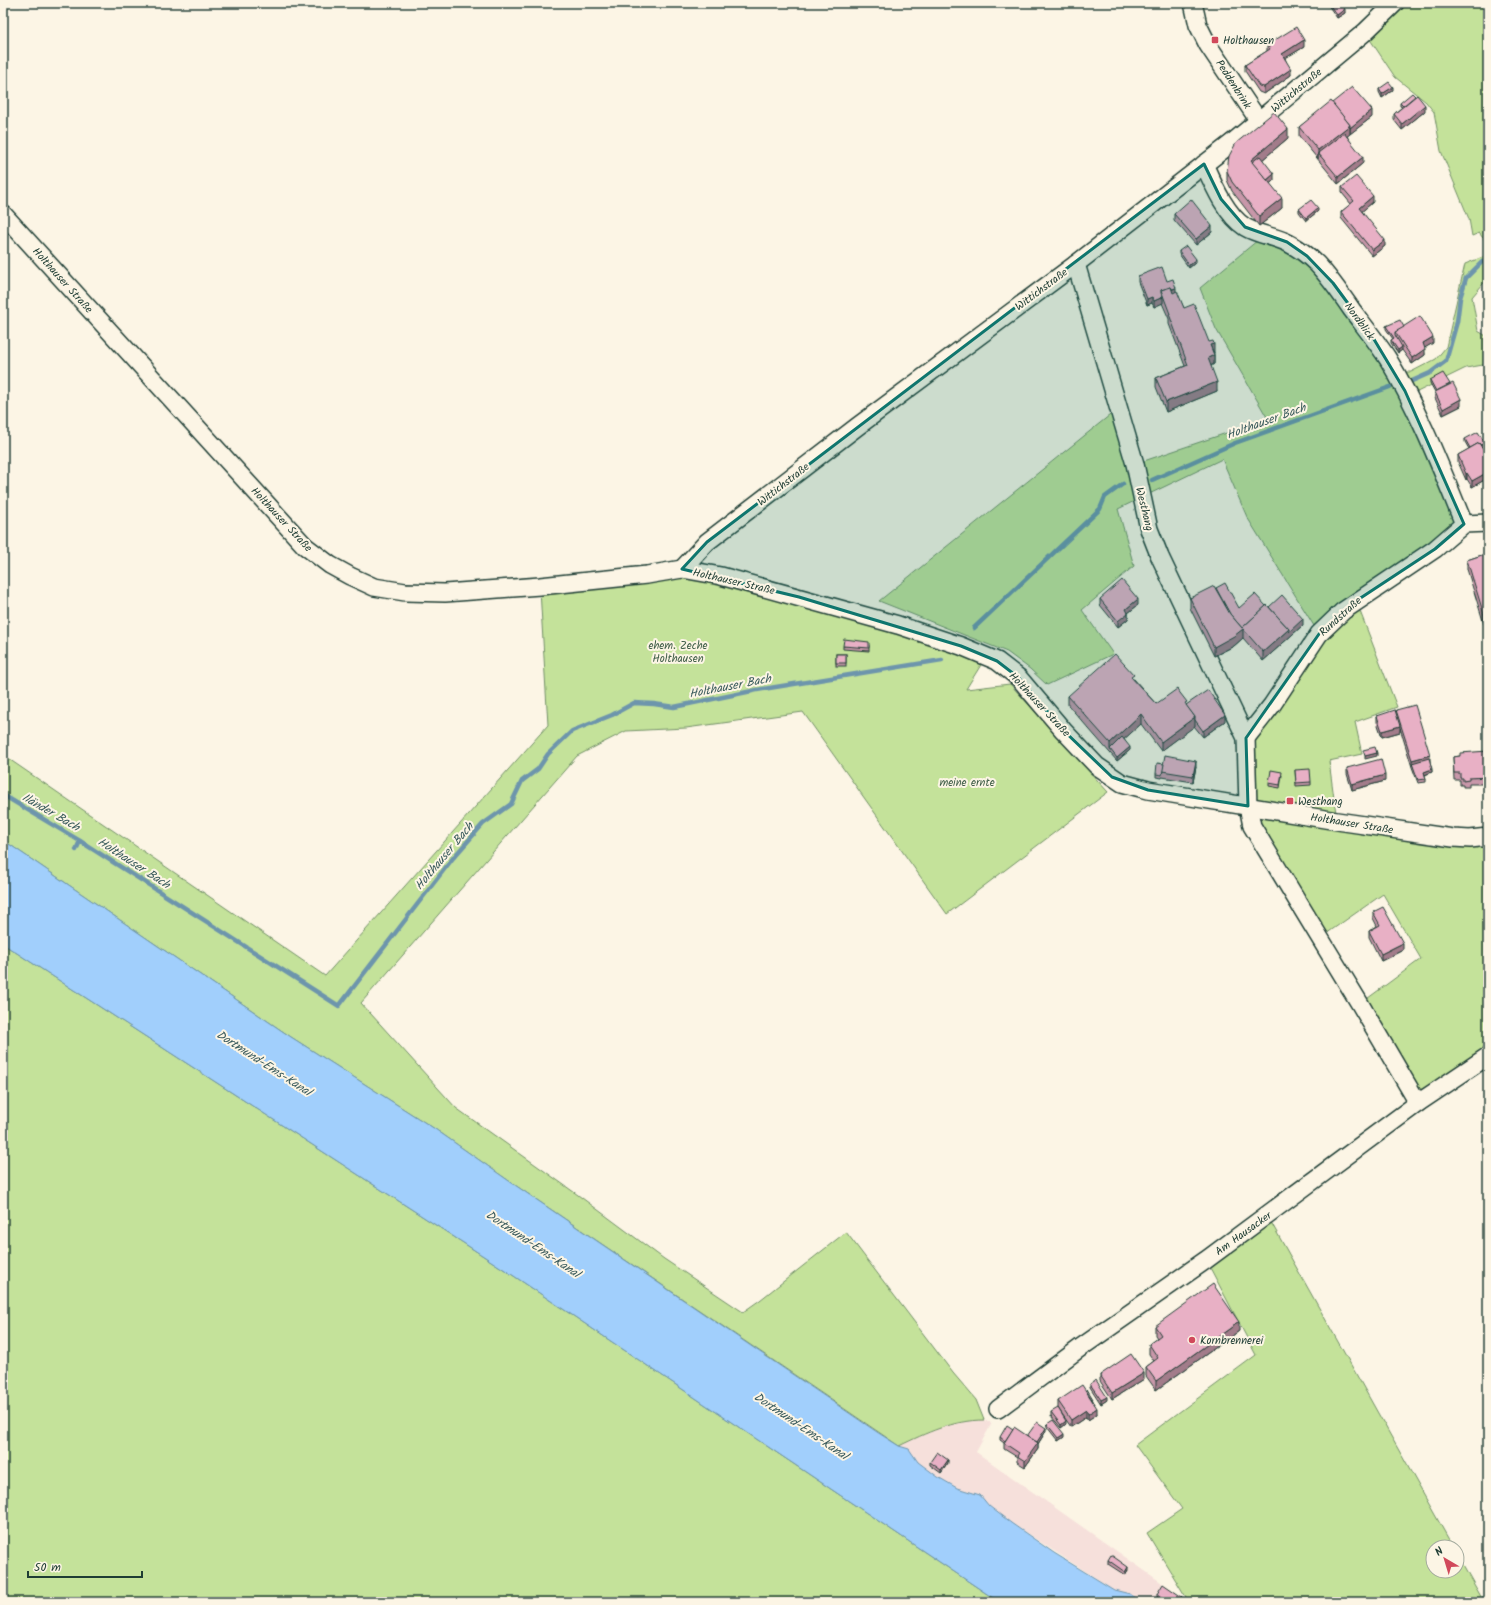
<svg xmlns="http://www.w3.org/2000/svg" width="1491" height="1605" viewBox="0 0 1491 1605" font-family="Kalam,sans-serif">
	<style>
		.built { fill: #f6e0db }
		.green { fill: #c4e29a; stroke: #729067 }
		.water { fill: #a1cffc; stroke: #6d95ac }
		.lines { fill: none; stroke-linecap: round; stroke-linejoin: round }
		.stream { stroke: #6d95ac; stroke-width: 4.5 }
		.minor-casing { stroke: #1f3d34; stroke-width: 20 }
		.minor { stroke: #fcf5e5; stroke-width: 17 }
		.wall { fill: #c897a9; stroke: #1f3d34 }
		.shaded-wall { fill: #a27b8a; stroke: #1f3d34 }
		.building { fill: #e8b0c5; stroke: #1f3d34 }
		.marked { fill: #0f766e; fill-opacity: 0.2; stroke: #0f766e; stroke-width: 3; stroke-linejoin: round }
		.poi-dot { fill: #d1495b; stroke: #fcf5e5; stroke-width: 1.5 }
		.labels { text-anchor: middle; stroke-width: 4; stroke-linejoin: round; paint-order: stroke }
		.poi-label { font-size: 11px; fill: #1f3d34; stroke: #fcf5e5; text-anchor: start }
		.street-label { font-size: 11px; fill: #1f3d34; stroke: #fcf5e5 }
		.park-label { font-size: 11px; fill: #405e48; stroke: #fcf5e5 }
		.water-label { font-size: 12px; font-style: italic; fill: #395a5c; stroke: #fcf5e5 }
	</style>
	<rect width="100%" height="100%" fill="#fcf5e5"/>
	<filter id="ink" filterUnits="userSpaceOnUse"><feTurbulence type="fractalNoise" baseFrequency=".025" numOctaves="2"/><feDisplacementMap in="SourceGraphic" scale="8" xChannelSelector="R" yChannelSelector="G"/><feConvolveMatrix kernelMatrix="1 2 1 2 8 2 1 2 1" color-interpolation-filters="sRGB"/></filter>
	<g filter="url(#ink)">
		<path class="built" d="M971 1420H984L992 1423 976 1452 1189 1602H1142L1130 1594 1114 1590 1011 1523 989 1506 980 1495 957 1488 938 1477 918 1462 909 1449 899 1446 942 1426Z"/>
		<g class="green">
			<path d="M1395 3H1488V244L1479 233 1472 236 1469 219 1441 151 1434 112 1426 102 1395 77 1365 32Z"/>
			<path d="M1264 235 1287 242 1404 372H1411L1436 359 1446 347 1465 264 1488 255V278L1472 297 1478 331 1488 337V369L1483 365 1466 368 1409 396 1464 524 1356 601 1397 707 1355 722 1362 754 1329 761 1337 821 1488 837V1056L1418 1103 1360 1004 1421 959 1383 894 1323 936 1252 826 1246 738 1319 634 1247 517 1222 459 1118 509 1134 566 1082 610 1113 654 1047 685 1030 669 1007 652 879 601 1115 411 1135 464 1268 419 1216 329 1200 288Z"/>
			<path d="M683 574 798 602 984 660 966 689 1010 684 1108 792 947 914 803 712 686 728 626 731 577 756 361 1003 456 1108 578 1195 664 1259 743 1312 760 1300 846 1232 953 1373 976 1400 984 1420C953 1420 926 1433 899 1446L512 1183 435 1129 291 1037 3 840V755L325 976 548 725 540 590Z"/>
			<path d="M3 944 505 1270 999 1602H12L3 1596Z"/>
			<path d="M1267 1215 1453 1547H1433V1571H1457V1554L1484 1602H1189L1147 1533 1182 1509 1135 1445 1256 1355 1206 1260Z"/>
		</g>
		<path class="water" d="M3 840 291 1037 435 1129 512 1183 877 1432 899 1446 909 1449 918 1462 938 1477 957 1488 980 1495 989 1506 1011 1523 1054 1553 1114 1590 1130 1594 1142 1602H999L505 1270 3 944Z"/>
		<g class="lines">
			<g class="stream">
				<path d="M1412 381 1430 373 1446 361 1457 322 1460 298 1466 278 1482 262 1488 261"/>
				<path d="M1152 480 1235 443 1390 387"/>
				<path d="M974 628 1100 509 1105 497 1123 484"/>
				<path d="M3 795 80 841 76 850"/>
				<path d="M80 841 339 1006 453 858 483 824 511 804 522 781 538 769 548 754 572 731 612 715 634 703 654 704 674 707 757 690 942 660"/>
			</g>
			<g class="minor-casing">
				<g id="minor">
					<path d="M1193 3 1198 25 1208 45 1259 121"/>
					<path d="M1204 164C1213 184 1226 215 1245 227 1258 235 1275 236 1288 243 1298 248 1309 256 1317 264 1330 278 1341 294 1352 310 1364 326 1377 342 1388 359 1419 411 1441 468 1464 524"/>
					<path d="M3 214 305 546 330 565 350 576 374 587 405 592 445 593 540 586 647 575 682 569 721 576 898 625 961 646 997 661 1019 678 1063 730 1097 766 1122 783 1148 790 1337 821 1453 838 1470 839 1488 837"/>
					<path d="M1076 264 1135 464 1149 529 1160 557 1246 738 1248 806 1252 826 1360 1004 1418 1103"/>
					<path d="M682 569 707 542 858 426 1076 264 1233 142 1365 32 1395 3"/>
					<path d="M1246 738 1272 705 1319 634 1343 611 1435 549 1464 524 1488 523"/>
					<path d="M998 1409 1080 1348 1206 1260 1418 1103 1488 1056"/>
				</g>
			</g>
			<use href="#minor" class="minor"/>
		</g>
		<g class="wall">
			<path d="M1328 3H1340L1345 13 1337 18 1328 5Z"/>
			<path d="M1267 45 1304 47 1285 58 1291 75 1264 94 1259 92 1245 71V65L1267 51Z"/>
			<path d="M1379 89 1393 90 1382 98 1379 92Z"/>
			<path d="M1332 103 1372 117 1347 136 1363 163 1338 184 1299 136V127Z"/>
			<path d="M1400 103 1425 111 1402 130 1394 120V114L1402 107 1400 106Z"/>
			<path d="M1288 138 1262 160 1274 180 1270 184 1282 208 1259 226 1232 191 1227 180V171Z"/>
			<path d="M1342 187 1373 202 1362 211 1385 246 1372 256 1341 218V212L1351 204 1342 193Z"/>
			<path d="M1299 209 1318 211 1306 221 1299 212Z"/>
			<path d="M1174 214 1212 232 1196 245 1174 220Z"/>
			<path d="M1179 251 1196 262 1189 268 1179 254Z"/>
			<path d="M1138 276 1167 281 1176 291 1184 308 1214 353V364L1211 366 1217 391 1166 412 1156 387V378L1185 366 1169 324V319L1162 303 1154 307 1152 303 1147 305 1138 282Z"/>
			<path d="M1386 326 1404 327 1433 343 1424 348 1425 355 1412 364 1402 350 1398 353 1391 343V340L1393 339 1386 329Z"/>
			<path d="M1430 380 1461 406 1443 415 1435 398V392L1430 383Z"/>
			<path d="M1465 439 1485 446 1482 448 1488 458V478L1472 487 1467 479 1466 480 1458 462V455L1469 449 1465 442Z"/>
			<path d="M1488 553V623L1484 624 1467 569V560Z"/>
			<path d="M1216 588 1239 608 1266 606 1303 625 1263 661 1243 638 1234 646 1214 656 1190 608V598Z"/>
			<path d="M1100 599 1138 605 1128 613V619L1118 627 1100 605Z"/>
			<path d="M869 645V651L843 649V646Z"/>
			<rect x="836" y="654" width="10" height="12"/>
			<path d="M1134 679 1156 704 1187 705 1225 721 1203 737 1194 726 1161 751 1141 724 1124 739 1130 750 1117 761 1068 705V696Z"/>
			<path d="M1396 710 1430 761 1432 772 1425 775 1426 779V782L1418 783 1412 767 1400 728V732L1382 737 1377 722V716L1396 715Z"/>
			<path d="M1488 751V784H1469V787H1463V785H1460V780H1454L1453 757 1460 756Z"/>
			<path d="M1164 764 1196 767 1193 782 1162 777V778L1156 777V774Z"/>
			<path d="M1347 768 1385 781 1352 790 1347 774Z"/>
			<path d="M1295 770 1311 782V785L1296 786Z"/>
			<path d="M1282 775 1280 788 1269 786V783Z"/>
			<path d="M1373 912 1403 950 1381 961 1369 937V931L1377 926 1373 918Z"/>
			<path d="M1155 1326 1239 1331 1156 1390 1146 1376V1367L1154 1361 1149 1354V1344L1157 1338 1155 1335Z"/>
			<path d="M1100 1375 1144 1379 1112 1399 1100 1381Z"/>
			<path d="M1090 1384 1107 1400 1101 1404 1090 1387Z"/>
			<path d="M1058 1401H1093L1097 1414 1088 1420 1086 1417 1071 1427 1058 1408Z"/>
			<path d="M1051 1412 1066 1424 1061 1428 1051 1416Z"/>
			<path d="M1047 1424 1064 1437 1058 1441 1047 1427Z"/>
			<path d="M1013 1429 1027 1436 1046 1431 1038 1444V1449L1025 1467 1017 1462V1457L1004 1449V1443L1000 1440V1437Z"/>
			<path d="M930 1462 948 1463 941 1473 930 1465Z"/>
			<path d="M1108 1560 1128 1570 1125 1575 1108 1564Z"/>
			<path d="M1157 1594 1182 1600 1180 1602H1165L1157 1597Z"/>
		</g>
		<g class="shaded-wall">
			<path d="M1345 9V13L1337 18V15Z"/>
			<path d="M1304 40V47L1282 60V54Z"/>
			<path d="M1291 69V75L1264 94V87Z"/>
			<path d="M1393 87V90L1382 98V94Z"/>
			<path d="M1425 105V111L1402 130V124Z"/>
			<path d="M1372 110V117L1350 134V128Z"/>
			<path d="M1350 125V134L1321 157 1318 153V159V150Z"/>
			<path d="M1288 129V138L1254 167 1251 160Z"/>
			<path d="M1363 157V163L1338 184V177Z"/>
			<path d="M1274 174V180L1265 188V182Z"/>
			<path d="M1373 196V202L1359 214V208Z"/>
			<path d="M1282 198V208L1259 226V216Z"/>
			<path d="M1318 208V211L1306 221V218Z"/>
			<path d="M1212 226V232L1196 245V239Z"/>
			<path d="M1385 240V246L1372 256V250Z"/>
			<path d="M1196 259V262L1189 268V265Z"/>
			<path d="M1176 288V294L1162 293Z"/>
			<path d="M1152 297V303L1147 305V299Z"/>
			<path d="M1163 297V303L1154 307V301Z"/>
			<path d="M1433 337V343L1423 349V343Z"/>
			<path d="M1214 344V353L1210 345Z"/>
			<path d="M1402 347V350L1398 353V350Z"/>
			<path d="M1425 349V355L1412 364V358Z"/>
			<path d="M1214 355V364L1208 367V358Z"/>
			<path d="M1217 382V391L1166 412V402Z"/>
			<path d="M1461 399V406L1443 415V409Z"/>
			<path d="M1485 443V446L1472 453V450Z"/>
			<path d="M1488 472V478L1472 487V481Z"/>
			<path d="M1467 473V479L1466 480V474Z"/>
			<path d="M1138 599V605L1128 613V619L1118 627V621L1126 609Z"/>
			<path d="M1488 614V623L1484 624V615Z"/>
			<path d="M1303 619V625L1263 661V652L1289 629Z"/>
			<path d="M1243 629V638L1234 646 1214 656V647Z"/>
			<path d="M1141 714V724L1111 751 1110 749V743Z"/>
			<path d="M1225 715V721L1203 737V731Z"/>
			<path d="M1195 717V726L1161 751V742Z"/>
			<path d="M1400 726V732L1382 737V731Z"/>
			<path d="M1130 747V750L1117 761V758Z"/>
			<path d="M1377 753V756L1365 759V756Z"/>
			<path d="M1430 755V761L1413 766 1412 764V760Z"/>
			<path d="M1196 761V767L1193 782V776Z"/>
			<path d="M1432 769V772L1424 775V772Z"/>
			<path d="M1385 775V781L1352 790V784Z"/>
			<path d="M1403 943V950L1381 961V954Z"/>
			<path d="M1239 1322V1331L1156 1390V1381Z"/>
			<path d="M1144 1373V1379L1112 1399V1393Z"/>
			<path d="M1107 1397V1400L1101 1404V1400Z"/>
			<path d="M1097 1408V1414L1088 1420V1414Z"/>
			<path d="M1086 1410V1417L1071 1427V1420Z"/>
			<path d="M1066 1421V1424L1061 1428V1425Z"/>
			<path d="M1046 1428V1431L1038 1444V1449L1025 1467V1461L1035 1444Z"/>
			<path d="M1064 1434V1437L1058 1441V1438Z"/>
			<path d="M948 1460V1463L941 1473V1470Z"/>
			<path d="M1128 1567V1570L1125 1575V1572Z"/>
			<path d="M1182 1597V1600L1180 1602H1178Z"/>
		</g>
		<g class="building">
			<path d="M1328 3H1340L1345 9 1337 15Z"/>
			<path d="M1296 27 1304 40 1282 54 1291 69 1264 87 1259 86 1245 65 1270 49 1267 45Z"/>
			<path d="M1389 82 1393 87 1382 94 1379 89Z"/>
			<path d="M1352 87 1372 110 1350 128V125L1332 103Z"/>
			<path d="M1412 93 1415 96 1403 106 1400 103Z"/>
			<path d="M1417 95 1425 105 1402 124 1394 114Z"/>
			<path d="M1331 101 1350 125 1318 150 1299 127Z"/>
			<path d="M1274 112 1288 129 1251 160 1282 198 1259 216 1232 182 1227 171 1229 156 1236 143Z"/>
			<path d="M1344 133 1363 157 1338 177 1318 153Z"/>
			<path d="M1260 156 1274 174 1267 180 1252 162Z"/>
			<path d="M1356 176 1373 196 1359 208 1385 240 1372 250 1341 212 1354 201 1342 187Z"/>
			<path d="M1191 199 1212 226 1196 239 1174 214Z"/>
			<path d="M1311 200 1318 208 1306 218 1299 209Z"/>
			<path d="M1186 246 1196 259 1189 265 1179 251Z"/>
			<path d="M1162 267 1167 281 1173 279 1176 288 1172 289 1171 287 1161 290V293L1163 297 1154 301 1152 297 1147 299 1138 276Z"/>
			<path d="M1171 287 1173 293 1177 291 1184 308 1194 304 1209 342 1213 341 1214 344 1210 345 1214 355 1208 358 1217 382 1166 402 1156 378 1188 365 1169 314H1170L1161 290Z"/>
			<path d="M1420 316 1433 337 1423 343 1425 349 1412 358 1395 332Z"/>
			<path d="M1400 320 1404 327 1395 332V335L1402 347 1398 350 1391 340 1394 338 1386 326Z"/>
			<path d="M1443 373 1450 384 1436 391 1430 380Z"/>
			<path d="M1453 383 1461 399 1443 409 1435 392Z"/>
			<path d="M1478 432 1485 443 1481 445 1479 443 1470 448 1465 439Z"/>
			<path d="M1479 443 1488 458V472L1472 481 1467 473 1466 474 1458 455Z"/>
			<path d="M1488 553V614L1484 615 1467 560Z"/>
			<path d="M1122 580 1138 599 1126 609 1128 613 1118 621 1100 599Z"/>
			<path d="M1225 583 1239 608 1255 594 1266 606 1242 628 1230 614 1216 588Z"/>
			<path d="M1214 586 1230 614 1242 628 1267 605 1289 629 1263 652 1243 629 1234 636 1214 647 1190 598Z"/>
			<path d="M1282 595 1303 619 1289 632V629L1269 607Z"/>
			<path d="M844 639 869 642V648L843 646Z"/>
			<rect x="836" y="654" width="10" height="9"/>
			<path d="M1115 654 1134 675 1131 677 1156 704 1177 689 1187 702 1185 703 1195 717 1161 742 1141 714 1110 743 1068 696Z"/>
			<path d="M1208 690 1225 715 1203 731 1195 720V717L1186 705Z"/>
			<path d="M1415 705 1430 755 1412 760 1396 710Z"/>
			<path d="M1395 710 1400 726 1382 731 1377 716Z"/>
			<path d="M1122 737 1130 747 1117 758 1110 749Z"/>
			<path d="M1375 747 1377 753 1365 756 1363 750Z"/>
			<path d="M1488 751V777L1469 778V780L1463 781V778H1460V773H1454L1453 757 1460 756V753Z"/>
			<path d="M1165 755 1196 761 1193 776 1162 771Z"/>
			<path d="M1429 758 1432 769 1424 772 1426 779 1418 780 1412 763Z"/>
			<path d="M1381 759 1385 775 1352 784 1347 768Z"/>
			<path d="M1157 763 1164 764 1162 775 1156 774Z"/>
			<path d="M1310 769 1311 782 1296 783 1295 770Z"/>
			<path d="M1271 770 1282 772 1280 785 1269 783Z"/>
			<path d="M1383 907 1403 943 1381 954 1369 931 1380 925 1373 912Z"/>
			<path d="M1213 1284 1239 1322 1156 1381 1146 1367 1158 1358 1149 1344 1161 1335 1155 1326Z"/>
			<path d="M1131 1354 1144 1373 1112 1393 1100 1375Z"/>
			<path d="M1096 1380 1107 1397 1101 1400 1090 1384Z"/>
			<path d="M1082 1385 1097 1408 1088 1414 1086 1410 1071 1420 1058 1401Z"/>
			<path d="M1087 1389 1093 1399H1092L1095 1404 1086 1390Z"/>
			<path d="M1058 1408 1066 1421 1061 1425 1051 1412Z"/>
			<path d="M1053 1420 1064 1434 1058 1438 1047 1424Z"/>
			<path d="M1037 1422 1046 1428 1037 1442 1027 1436Z"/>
			<path d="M1007 1425 1013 1429 1005 1441 1000 1437Z"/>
			<path d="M1014 1427 1038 1443 1025 1461 1017 1456 1019 1453 1004 1443Z"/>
			<path d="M937 1452 948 1460 941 1470 930 1462Z"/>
			<path d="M1111 1555 1128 1567 1125 1572 1108 1560Z"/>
			<path d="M1163 1584 1182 1597 1178 1602H1169L1157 1594Z"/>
		</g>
	</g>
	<path class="marked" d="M1204 164 1221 199 1245 227 1287 242 1307 256 1333 283 1372 336 1405 391 1464 524 1435 549 1356 601 1319 634 1246 738 1248 806 1148 790 1112 777 1063 730 1019 678 997 661 961 646 799 597 682 569 707 542Z"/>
	<g class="poi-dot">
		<rect x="1211" y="36" width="8" height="8" rx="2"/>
		<rect x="1286" y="797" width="8" height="8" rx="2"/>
		<circle cx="1192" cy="1340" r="4"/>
	</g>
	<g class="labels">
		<g class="poi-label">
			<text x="1223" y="44">Holthausen</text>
			<text x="1298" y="805">Westhang</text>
			<text x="1200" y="1344">Kornbrennerei</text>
		</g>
		<g class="street-label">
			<text transform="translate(1234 84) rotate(57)" y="4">Peddenbrink</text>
			<text transform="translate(1296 90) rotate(-40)" y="4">Wittichstraße</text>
			<text transform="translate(63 280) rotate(48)" y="4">Holthauser Straße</text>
			<text transform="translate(1041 289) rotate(-37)" y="4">Wittichstraße</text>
			<text transform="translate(1360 321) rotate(54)" y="4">Nordblick</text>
			<text transform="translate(783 484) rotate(-38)" y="4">Wittichstraße</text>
			<text transform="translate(1145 509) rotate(76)" y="4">Westhang</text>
			<text transform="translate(282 519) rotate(47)" y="4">Holthauser Straße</text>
			<text transform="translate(734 581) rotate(13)" y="4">Holthauser Straße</text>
			<text transform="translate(1340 616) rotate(-42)" y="4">Rundstraße</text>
			<text transform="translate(1040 704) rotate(47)" y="4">Holthauser Straße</text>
			<text transform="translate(1352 823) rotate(9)" y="4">Holthauser Straße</text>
			<text transform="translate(1243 1233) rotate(-36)" y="4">Am Hausacker</text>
		</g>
		<g class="park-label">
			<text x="678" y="649">ehem. Zeche<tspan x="678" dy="13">Holthausen</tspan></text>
			<text x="967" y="786">meine ernte</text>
		</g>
		<g class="water-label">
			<text transform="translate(1266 421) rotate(-20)" y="4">Holthauser Bach</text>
			<text transform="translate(730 686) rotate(-11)" y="4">Holthauser Bach</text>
			<text transform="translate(51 812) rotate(30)" y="4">Iländer Bach</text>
			<text transform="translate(444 856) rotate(-50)" y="4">Holthauser Bach</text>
			<text transform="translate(134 863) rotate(33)" y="4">Holthauser Bach</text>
			<text transform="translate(264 1063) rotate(33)" y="4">Dortmund-Ems-Kanal</text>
			<text transform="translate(533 1244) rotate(34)" y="4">Dortmund-Ems-Kanal</text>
			<text transform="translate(801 1426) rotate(34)" y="4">Dortmund-Ems-Kanal</text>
		</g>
	</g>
	<rect width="1491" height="1605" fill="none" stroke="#fcf5e5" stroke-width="16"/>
	<rect x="8" y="8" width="1475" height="1589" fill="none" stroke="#1f3d34" stroke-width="1.5" filter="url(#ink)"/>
	<g transform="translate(1445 1559) rotate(322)"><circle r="19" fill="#fcf5e5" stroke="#a4ab9e"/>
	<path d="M0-3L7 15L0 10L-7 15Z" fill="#d1495b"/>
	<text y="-6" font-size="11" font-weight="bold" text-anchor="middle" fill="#1f3d34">N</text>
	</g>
	<path d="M28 1571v6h114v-6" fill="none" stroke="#1f3d34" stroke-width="2"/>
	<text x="34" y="1571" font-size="12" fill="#1f3d34" stroke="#fcf5e5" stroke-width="3" paint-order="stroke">50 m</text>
</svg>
